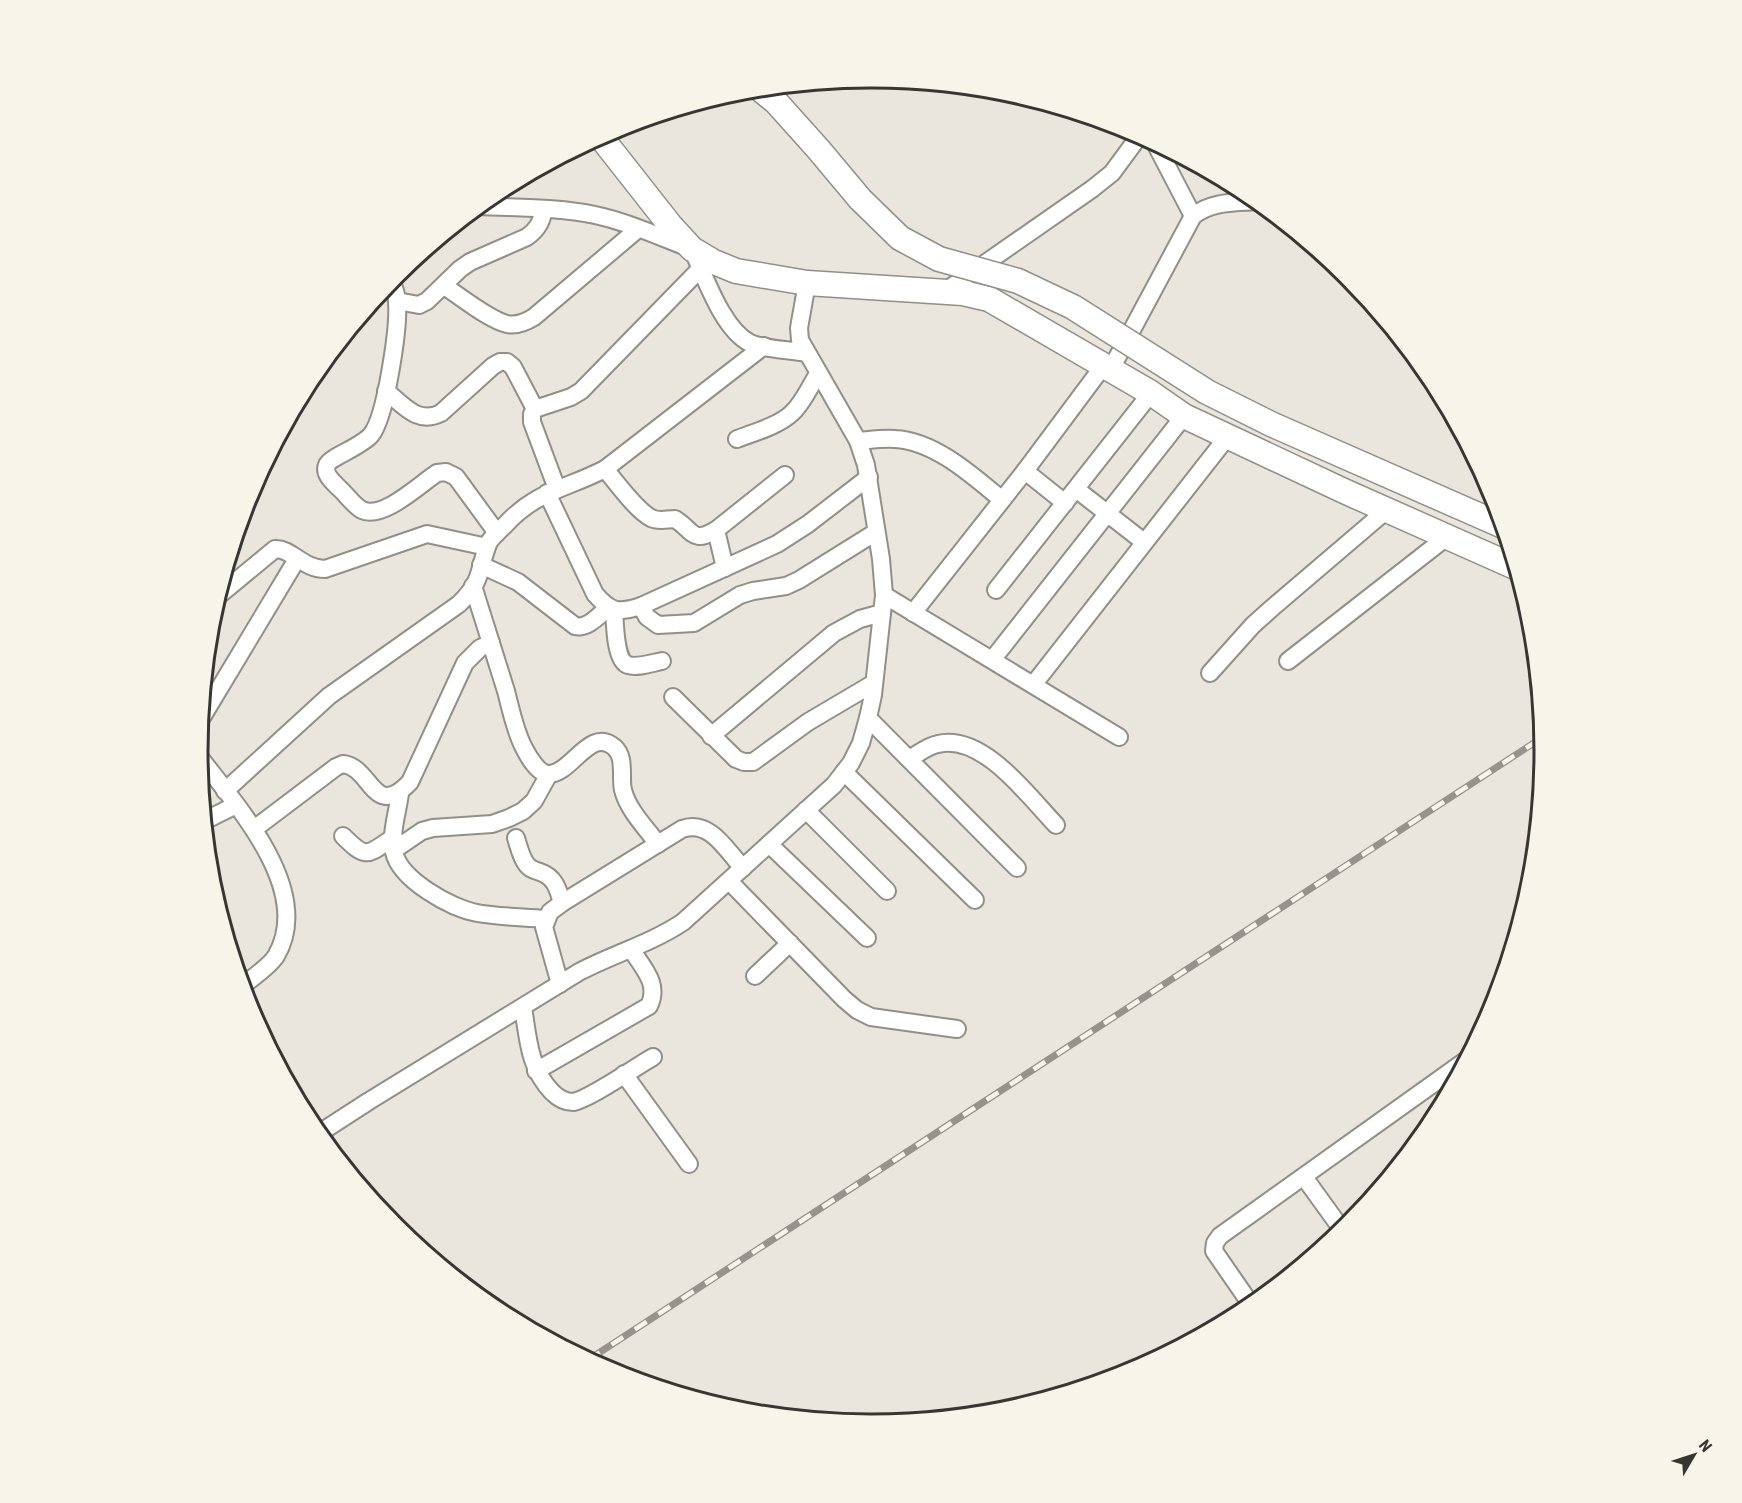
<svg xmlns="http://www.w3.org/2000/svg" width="1742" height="1503" viewBox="0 0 1742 1503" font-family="'Roboto Condensed',sans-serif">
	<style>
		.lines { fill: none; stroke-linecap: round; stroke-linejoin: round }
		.street-casing { stroke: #928f86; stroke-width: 20 }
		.secondary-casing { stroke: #928f86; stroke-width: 27 }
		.street { stroke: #fff; stroke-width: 16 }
		.secondary { stroke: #fff; stroke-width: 24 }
		.rail-casing { stroke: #96938d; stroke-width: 7 }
		.rail { stroke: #f7f4ea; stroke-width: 4.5; stroke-dasharray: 14; stroke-linecap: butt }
		.secondary-bridge-casing { stroke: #928f86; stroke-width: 27; stroke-linecap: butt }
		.secondary-bridge { stroke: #fff; stroke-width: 24 }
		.rim { fill: none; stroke: #373632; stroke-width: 3 }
	</style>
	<rect width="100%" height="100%" fill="#eae6dd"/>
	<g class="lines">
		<g class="street-casing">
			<g id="street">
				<path d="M1155 143 1193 216"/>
				<path d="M479 206C518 208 558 207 595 215 628 222 660 237 692 249 705 276 722 329 750 343 762 349 792 350 806 353"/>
				<path d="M391 280C394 287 397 294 397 302 399 327 386 417 371 435 361 447 330 457 327 465 323 474 333 482 339 488 346 494 354 506 362 510 383 520 420 484 437 473L446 472 456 477 497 533"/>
				<path d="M444 286C460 296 489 320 507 324 517 326 526 322 534 317L638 229"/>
				<path d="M944 292 1092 189 1112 173 1140 135"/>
				<path d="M397 301 419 305 427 301 460 269 470 262 527 237C538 229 541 222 544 210"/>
				<path d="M1111 369 1193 216C1212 201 1234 203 1257 201"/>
				<path d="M386 391C403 405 418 425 441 413L493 366 500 362H507L513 367 535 409"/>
				<path d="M737 439C755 432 778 426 792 413 803 403 810 386 818 374"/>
				<path d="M858 441C870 440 883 438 895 439 935 441 973 476 1002 500"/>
				<path d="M605 469C617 483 635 509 651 518 659 522 667 519 675 519 694 531 692 544 716 530L785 475"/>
				<path d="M1025 471 1065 503"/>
				<path d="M557 489 532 422V414L535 409 571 397 581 391 701 268"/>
				<path d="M1076 489 1144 542"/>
				<path d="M547 493 595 594C611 613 619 613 641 606L777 544 808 524 869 477"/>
				<path d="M716 530 725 568"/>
				<path d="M481 565 518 582 575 626C588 629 599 615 609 607"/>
				<path d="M473 586C484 621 495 656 506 691 511 710 515 731 524 748 528 756 538 773 548 774 571 775 590 726 614 747 626 757 620 777 623 790 628 810 646 828 658 844"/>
				<path d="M996 590 1151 393"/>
				<path d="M884 595 1119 737"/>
				<path d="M218 596 275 549C291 548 303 569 325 569L427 534 487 547"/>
				<path d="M641 606 647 617 658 625 694 623 740 595 753 591 786 586 799 580 876 532"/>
				<path d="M614 610C615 623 615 661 628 665 637 668 652 663 662 661"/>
				<path d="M913 613 1025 471 1104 365"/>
				<path d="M992 660 1184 416"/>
				<path d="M1288 661 1448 536"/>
				<path d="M1210 673 1253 625 1272 608 1388 509"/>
				<path d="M1033 685 1228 436"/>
				<path d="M673 697 736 759 744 762H753L808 722 874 683"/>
				<path d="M868 718 1017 868"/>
				<path d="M201 719 297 559"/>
				<path d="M711 736 834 633 860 619 882 613"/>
				<path d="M198 755C235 804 315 890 276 956 270 966 251 979 242 986"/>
				<path d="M909 759C918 754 927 746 938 744 983 733 1029 797 1056 825"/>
				<path d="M844 772 975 900"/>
				<path d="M225 791 329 696 459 604C466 597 472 591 476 582 482 569 483 555 489 542 493 536 500 530 505 525 536 491 566 489 605 469L764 346"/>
				<path d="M400 793C398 811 390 834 394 852 400 880 451 908 477 913 499 917 523 917 546 919"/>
				<path d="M806 810 887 891"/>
				<path d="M204 821 236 805"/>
				<path d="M254 829 336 767 343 764C372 767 373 821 410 782L465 663 480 648 491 643"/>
				<path d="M343 836C367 860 367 855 394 837"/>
				<path d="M516 838C519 847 521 858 527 865 531 870 535 870 540 872 555 877 558 889 562 903"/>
				<path d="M769 844 867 938"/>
				<path d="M394 850 422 831 433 828 492 824 509 818 523 811 534 801 549 774"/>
				<path d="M729 881 844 999 857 1010 871 1017 957 1029"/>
				<path d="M755 976 790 943"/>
				<path d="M560 984 544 927 550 912 562 903 682 829C710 819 726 850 743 868"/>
				<path d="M523 1007C528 1038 529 1068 552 1092 558 1098 564 1102 573 1102 588 1100 637 1066 653 1057"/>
				<path d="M536 1071 649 1006C660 984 643 968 631 949"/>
				<path d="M624 1074 689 1164"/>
				<path d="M318 1134 369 1101 579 972C613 954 650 944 683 922L834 785 851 763 861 743 868 718 873 695 884 595 881 559 866 465 858 441 800 340 799 328 807 283"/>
				<path d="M1304 1177 1343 1231"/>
				<path d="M1252 1306 1214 1251 1215 1243 1220 1236 1465 1061"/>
			</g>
		</g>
		<g class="secondary-casing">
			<path id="secondary" d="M600 136 670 225 692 249 714 262 736 271 807 283 963 293 989 299 1151 393 1184 416 1344 491 1515 567"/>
		</g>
		<use href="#street" class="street"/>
		<use href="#secondary" class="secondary"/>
		<g class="rail-casing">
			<path id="rail" d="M588 1360 1543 737"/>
		</g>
		<use href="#rail" class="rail"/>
		<g class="secondary-bridge-casing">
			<path id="secondary-bridge" d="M760 89 776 102 819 150 860 199 900 238 939 259 1018 281 1073 307 1207 392 1271 424 1503 526"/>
		</g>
		<use href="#secondary-bridge" class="secondary-bridge"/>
	</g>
	<path d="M0 0H1742V1503H0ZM208 751a663 663 0 1 1 1326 0a663 663 0 1 1-1326 0Z" fill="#f7f4ea" fill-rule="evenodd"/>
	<path class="rim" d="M208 751a663 663 0 1 1 1326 0a663 663 0 1 1-1326 0Z"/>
	<g transform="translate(1694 1455) rotate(51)" stroke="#f7f4ea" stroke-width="4.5" paint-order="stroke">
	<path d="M0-4.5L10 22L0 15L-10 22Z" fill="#373632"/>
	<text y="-9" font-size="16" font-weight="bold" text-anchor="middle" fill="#373632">N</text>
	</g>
</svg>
